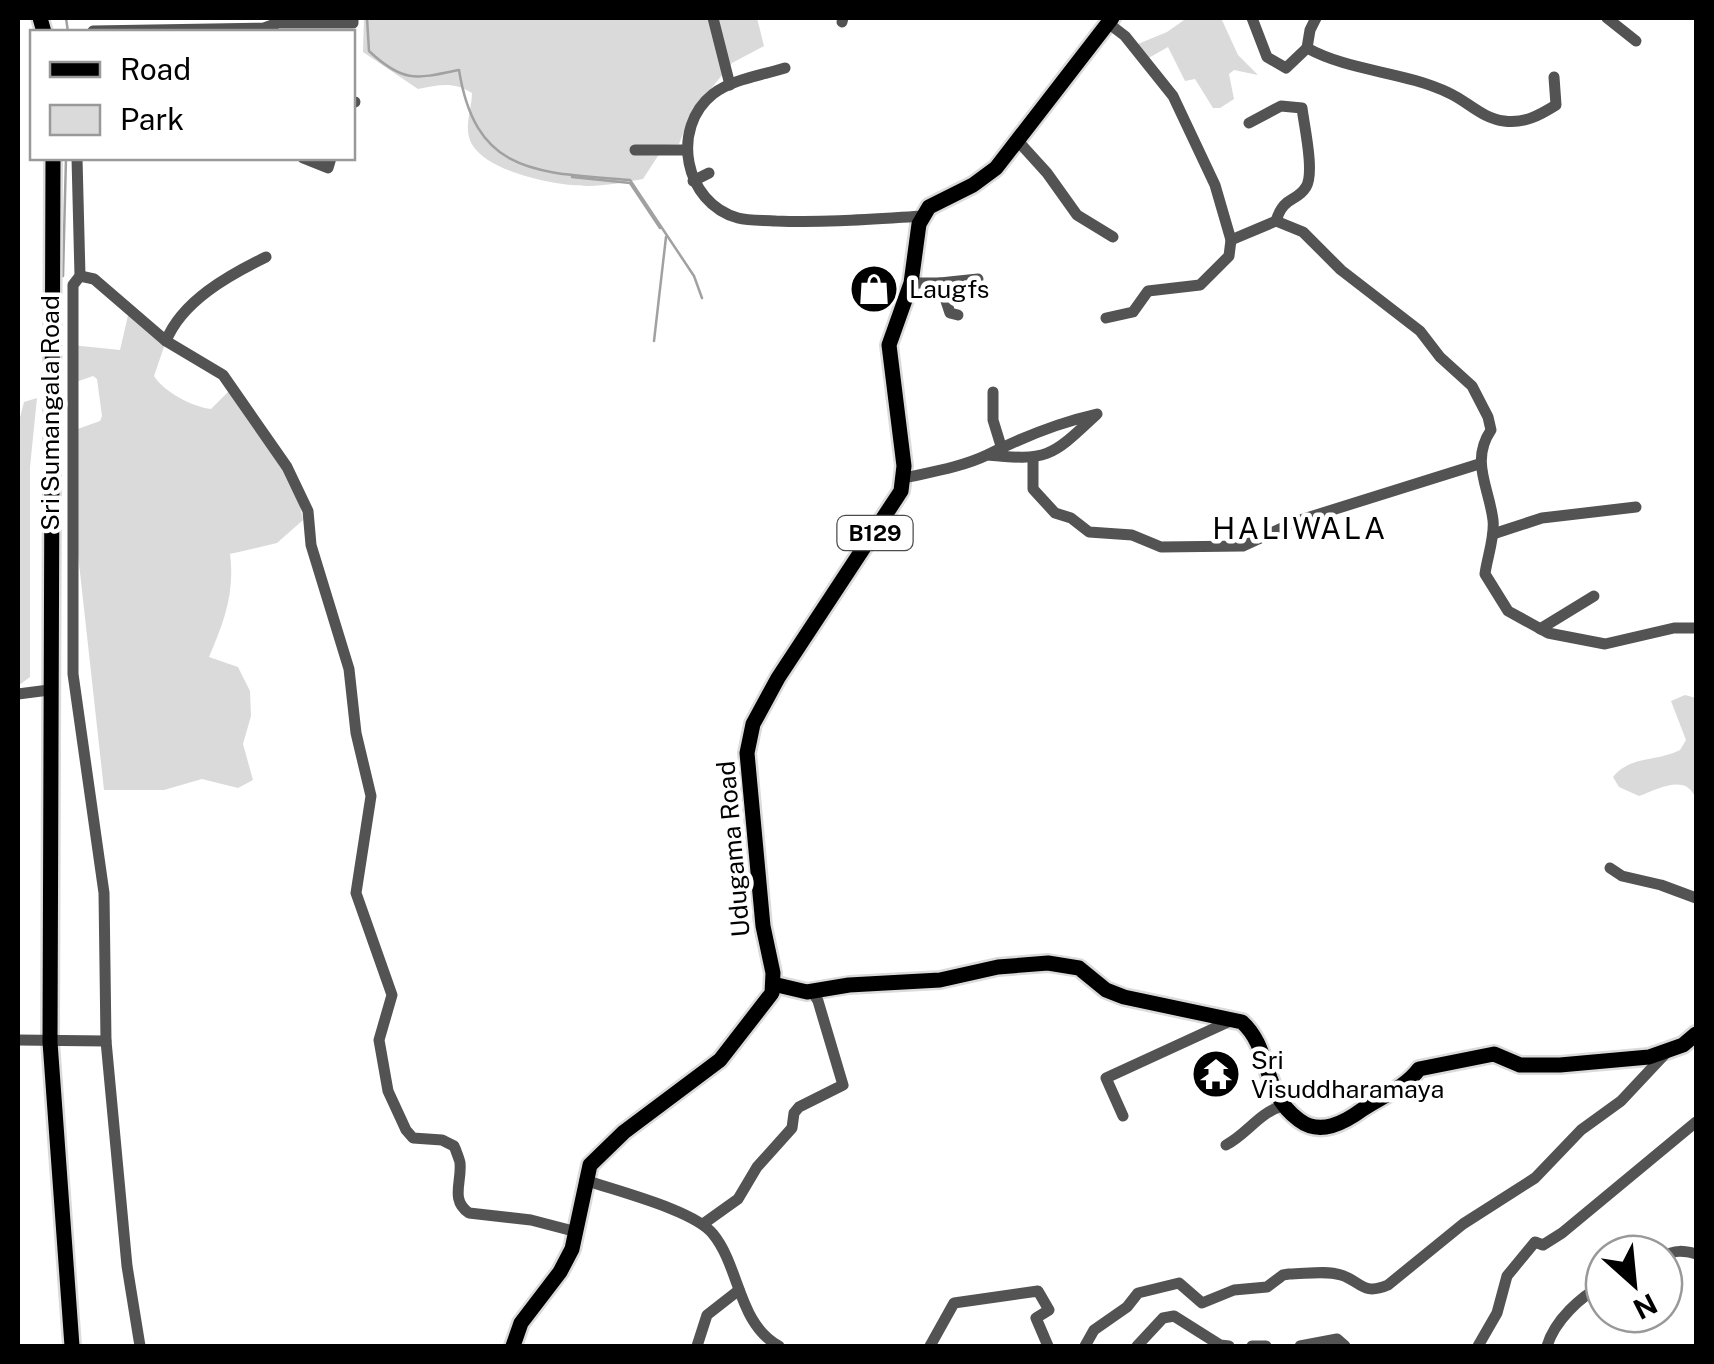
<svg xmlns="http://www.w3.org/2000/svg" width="1714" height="1364" viewBox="0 0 1714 1364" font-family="'Public Sans',sans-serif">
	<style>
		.green { fill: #dadada }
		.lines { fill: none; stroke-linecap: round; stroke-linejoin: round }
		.stream { stroke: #a1a1a1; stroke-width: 2.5 }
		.major-casing { stroke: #dbdbdb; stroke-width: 20 }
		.minor { stroke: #535353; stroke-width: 11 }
		.major { stroke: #000; stroke-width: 15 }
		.labels { text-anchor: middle; stroke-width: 9; stroke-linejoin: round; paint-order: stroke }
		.shield { fill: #fff; stroke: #4c4c4c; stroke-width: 2.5 }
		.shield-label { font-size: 22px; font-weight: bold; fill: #000 }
		.poi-label { font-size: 25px; fill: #000; stroke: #fff; text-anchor: start }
		.street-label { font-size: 25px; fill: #000; stroke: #fff }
		.quarter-label { font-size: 30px; letter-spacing: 2.5px; fill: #000; stroke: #fff }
	</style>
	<rect width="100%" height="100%" fill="#fff"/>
	<g class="green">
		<path d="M364 18H757L764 46 732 63 691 113 679 144 665 145 643 179C625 182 606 186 588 186 557 186 491 173 473 146 462 130 472 110 472 93 453 81 439 85 418 89L363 52Z"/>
		<path d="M1187 18H1221L1238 55 1258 75 1234 70 1229 74 1234 99 1220 108H1213L1195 79 1185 81 1168 47 1145 60 1133 46 1167 32Z"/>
		<path d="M130 307 166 341 154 376C164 392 193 407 211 409L232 388 296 486 303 520 277 543 230 554C235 593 224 622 209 657L238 667 250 691 251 716 243 744 253 780 238 788 202 779 164 790H104L72 500V431L100 421 102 416 97 379 93 376 76 382 71 345 120 350Z"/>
		<path d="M37 398 30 467V677L18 686V425L24 402Z"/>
		<path d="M1685 695 1696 698V800C1688 772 1658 789 1639 796L1619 787 1613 777C1631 755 1657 762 1680 750L1686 740 1671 701Z"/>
	</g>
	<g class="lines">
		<g class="stream">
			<path d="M66 18 68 32"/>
			<path d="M367 18 369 51C403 83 416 79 459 70 476 177 540 172 630 180L694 276 702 298"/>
			<path d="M572 177 630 183 660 228"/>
			<path d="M63 276 66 158"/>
			<path d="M654 341 666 237"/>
		</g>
		<g class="major-casing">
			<g id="major">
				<path d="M40 18 44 32"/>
				<path d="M53 158 50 1042 72 1346"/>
				<path d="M773 984 807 992 849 985 940 980 998 967 1048 963 1079 968 1106 990 1124 997 1242 1022C1272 1049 1261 1092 1299 1120 1320 1136 1344 1123 1363 1109 1381 1097 1406 1087 1419 1069L1494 1054 1520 1065H1560L1649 1057 1683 1045 1696 1034"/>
				<path d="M513 1346 521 1323 560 1272 572 1249 590 1165 624 1132 720 1060 772 993 773 973 763 926 747 753 753 724 778 678 901 491 904 466 889 345 911 283 919 224 929 207 973 185 996 168 1112 18"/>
			</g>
		</g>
		<g class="minor">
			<path d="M713 18 730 85"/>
			<path d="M1252 18 1267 57 1286 68 1307 48C1351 72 1403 71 1449 93 1467 101 1483 119 1504 121 1524 124 1540 115 1556 105L1554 77"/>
			<path d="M1607 18 1636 41"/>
			<path d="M842 22 843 18"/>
			<path d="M93 31 264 28 278 23H353V18"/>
			<path d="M1307 48 1310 30 1316 18"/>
			<path d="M785 68C763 75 732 79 713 94 670 128 684 203 738 218 749 221 764 220 776 221 825 223 874 219 923 216"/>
			<path d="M352 103 355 102"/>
			<path d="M1249 123 1281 106 1302 108C1304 125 1315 173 1306 187 1296 203 1284 195 1276 221"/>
			<path d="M1017 140 1047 173 1077 215 1113 237"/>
			<path d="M635 150H686"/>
			<path d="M77 158 80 276 73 285V674L104 893 106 1041 127 1266 140 1346"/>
			<path d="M303 158 328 168 331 158"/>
			<path d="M693 181 709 173"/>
			<path d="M1231 240 1276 221 1303 232 1341 270 1420 331 1440 357 1472 386 1488 417 1491 430C1470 461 1489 487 1493 520 1495 537 1487 558 1485 574L1508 611 1548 633 1605 644 1674 628H1696"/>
			<path d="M80 276 94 279 166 341 223 375 287 467 308 511 311 545 349 669 356 733 371 796 356 893 392 995 379 1040 388 1091 406 1130 413 1138 442 1140 454 1146C455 1148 460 1161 460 1163 462 1182 450 1200 469 1213L531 1220 577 1232"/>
			<path d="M911 283H940L950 313 958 315"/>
			<path d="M940 283 978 279"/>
			<path d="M1106 318 1133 312 1148 291 1200 285 1229 256 1231 240 1215 185 1173 96 1125 36 1108 23"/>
			<path d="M166 341C182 301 229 275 266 257"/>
			<path d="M993 392V420L1001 446"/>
			<path d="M1033 459V489L1055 513 1071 518 1089 532 1132 535 1161 547 1243 546 1297 521 1479 464"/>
			<path d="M904 478C931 472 962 467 987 455 1023 437 1057 423 1097 414 1051 457 1049 461 987 455"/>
			<path d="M1493 534 1542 518 1636 507"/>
			<path d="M1540 629 1594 596"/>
			<path d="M18 694 49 690"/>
			<path d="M1610 868 1622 876 1661 885 1696 898"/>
			<path d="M18 1040 106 1041"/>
			<path d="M1123 1116 1106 1078 1228 1022"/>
			<path d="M1226 1145C1247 1134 1259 1113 1282 1106"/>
			<path d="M585 1180C616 1191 694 1210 713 1234 740 1267 738 1324 779 1346"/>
			<path d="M703 1224 738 1199 757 1167 792 1128 794 1113 799 1107 843 1085 818 1001 814 994 807 992"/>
			<path d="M1664 1257C1674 1249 1685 1251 1696 1254"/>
			<path d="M697 1346 707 1315 739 1290"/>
			<path d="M930 1346 954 1303 1038 1291 1049 1310 1036 1318 1048 1346"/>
			<path d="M1085 1346 1094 1330 1127 1307 1138 1293 1179 1283 1202 1303 1234 1290 1267 1287 1283 1275 1289 1274C1305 1274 1326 1270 1341 1275 1361 1281 1362 1296 1388 1285L1463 1224 1535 1178 1581 1130 1621 1101 1666 1053"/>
			<path d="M1137 1346 1163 1318 1174 1316 1220 1345 1229 1346"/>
			<path d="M1252 1346H1266"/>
			<path d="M1300 1346 1337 1339 1345 1346"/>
			<path d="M1478 1346 1497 1313 1507 1276 1535 1242 1543 1245 1562 1233 1696 1122"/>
			<path d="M1547 1346C1555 1320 1580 1297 1604 1284"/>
		</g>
		<use href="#major" class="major"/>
	</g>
	<defs>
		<g id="shop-disc" transform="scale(2.5)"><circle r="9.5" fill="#000" stroke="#fff"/><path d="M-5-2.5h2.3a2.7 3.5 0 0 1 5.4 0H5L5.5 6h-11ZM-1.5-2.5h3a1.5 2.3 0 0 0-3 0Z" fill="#fff"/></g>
		<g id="temple-disc" transform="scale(2.5)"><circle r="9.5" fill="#000" stroke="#fff"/><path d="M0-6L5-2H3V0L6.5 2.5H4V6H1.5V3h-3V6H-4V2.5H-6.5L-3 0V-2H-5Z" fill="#fff"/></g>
	</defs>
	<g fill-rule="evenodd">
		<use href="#shop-disc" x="874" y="289"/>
		<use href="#temple-disc" x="1216" y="1074"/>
	</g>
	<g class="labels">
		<rect class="shield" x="837.5" y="516" width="75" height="34" rx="8"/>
		<g class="shield-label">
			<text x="875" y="541">B129</text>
		</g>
		<g class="poi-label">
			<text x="909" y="298">Laugfs</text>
			<text x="1251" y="1069">Sri<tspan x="1251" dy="29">Visuddharamaya</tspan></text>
		</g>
		<g class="street-label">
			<text transform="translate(50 413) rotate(-90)" y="9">Sri Sumangala Road</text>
			<text transform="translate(733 849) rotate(-95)" y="9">Udugama Road</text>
		</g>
		<g class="quarter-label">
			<text x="1300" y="539">HALIWALA</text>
		</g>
	</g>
	<rect width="1714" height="1364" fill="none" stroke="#000000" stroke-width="40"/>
	<rect x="30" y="30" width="325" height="130" fill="#ffffff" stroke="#999999" stroke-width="2.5"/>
	<rect x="50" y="62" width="50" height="15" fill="#000000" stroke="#999999" stroke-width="2.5"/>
	<text x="120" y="80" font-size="30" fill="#000000">Road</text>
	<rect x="50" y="105" width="50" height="30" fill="#dadada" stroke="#999999" stroke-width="2.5"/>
	<text x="120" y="130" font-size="30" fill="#000000">Park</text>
	<g transform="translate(1634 1284) rotate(153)"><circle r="48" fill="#ffffff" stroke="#999999" stroke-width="2.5"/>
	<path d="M0-8L18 38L0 25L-18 38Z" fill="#000000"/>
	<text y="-15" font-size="28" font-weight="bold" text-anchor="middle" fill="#000000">N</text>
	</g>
</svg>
